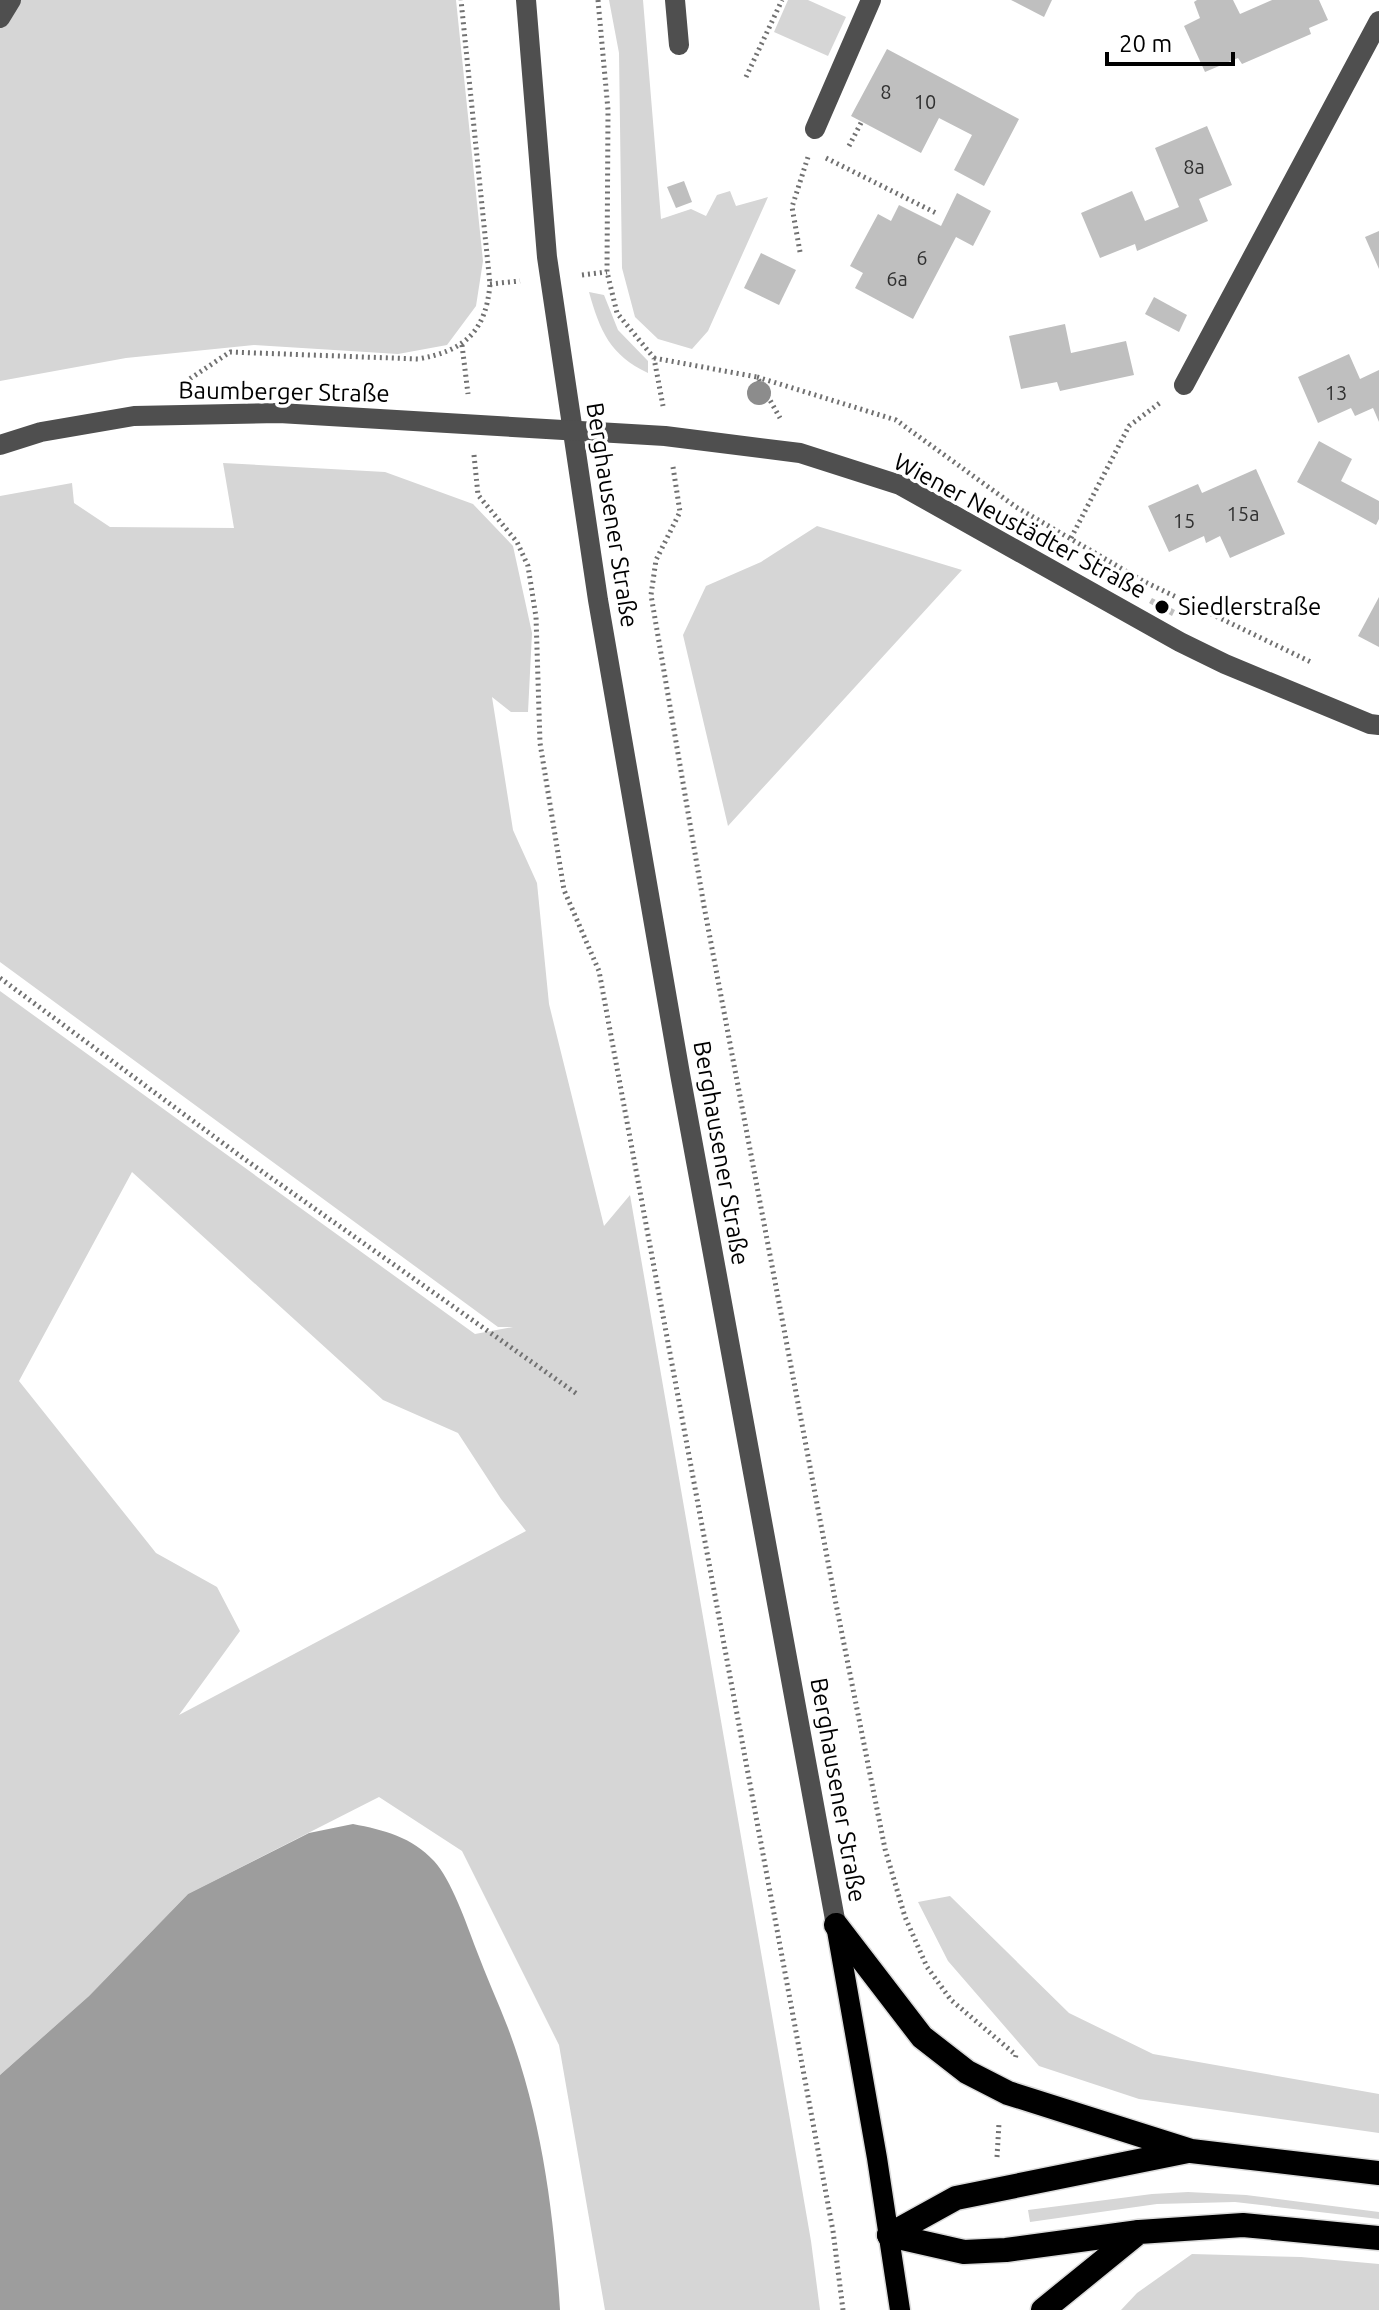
<svg xmlns="http://www.w3.org/2000/svg" width="1379" height="2310" viewBox="0 0 1379 2310" font-family="Ubuntu,sans-serif">
	<style>
		.green { fill: #d6d6d6; fill-rule: evenodd }
		.water { fill: #9d9d9d }
		.building { fill: #bfbfbf }
		.lines { fill: none; stroke-linecap: round; stroke-linejoin: round }
		.major-casing { stroke: #dbdbdb; stroke-width: 23 }
		.highway-casing { stroke: #dbdbdb; stroke-width: 27 }
		.path { stroke: #717171; stroke-width: 5; stroke-dasharray: 2 4; stroke-linecap: butt }
		.minor { stroke: #4f4f4f; stroke-width: 20 }
		.major { stroke: #000; stroke-width: 20 }
		.highway { stroke: #000; stroke-width: 24 }
		.tree { fill: #8c8c8c }
		.poi-dot { fill: #000; stroke: #fff; stroke-width: 3 }
		.labels { text-anchor: middle; stroke-width: 7; stroke-linejoin: round; paint-order: stroke }
		.number-label { font-size: 20px; fill: #303030 }
		.street-label { font-size: 24px; fill: #000; stroke: #fff }
		.poi-label { font-size: 24px; fill: #000; stroke: #fff; text-anchor: start }
	</style>
	<rect width="100%" height="100%" fill="#fff"/>
	<g class="green">
		<path d="M0 0H456L483 261 476 306 447 345 398 354 254 345 126 358 0 381Z"/>
		<path d="M609 0H643L661 219 691 209 706 216 717 195 730 191 736 206 768 197 708 331 692 349 658 339 635 317 622 268 619 53Z"/>
		<path d="M788 0H808L846 17 828 56 774 32Z"/>
		<path d="M589 292 604 295 618 330 648 361V373C610 355 600 331 589 292Z"/>
		<path d="M223 463 385 472 473 504 513 546 532 633 528 712H511L492 697 513 830 537 883 549 1004 604 1226 630 1195 811 2241 820 2310H605L559 2045 462 1851 379 1797 188 1894 89 1996 0 2075V991L475 1334 513 1327H498L0 962V496L72 483 74 503 110 527 234 528ZM132 1172 383 1400 458 1433 501 1499 526 1531 179 1715 240 1631 217 1587 156 1553 19 1381Z"/>
		<path d="M817 526 962 570 728 826 683 635 706 586 761 562Z"/>
		<path d="M950 1896 1069 2013 1153 2054 1379 2094V2133L1139 2099 1039 2066 948 1961 918 1902Z"/>
		<path d="M1188 2192 1246 2195 1379 2212V2219L1235 2202 1157 2204 1030 2222 1028 2210 1152 2194Z"/>
		<path d="M1192 2254 1301 2257 1379 2264V2310H1121L1137 2293Z"/>
	</g>
	<path class="water" d="M353 1824C384 1830 412 1837 434 1861 451 1879 467 1925 476 1949 486 1976 498 2002 508 2028 542 2118 554 2215 560 2310H0V2075L89 1996 188 1894 309 1833Z"/>
	<g class="building">
		<path d="M1011 0H1052L1044 17Z"/>
		<path d="M1197 0H1233L1240 14 1272 0H1319L1328 20 1309 28 1311 34 1242 64 1238 58 1205 72 1184 26 1200 18 1194 2Z"/>
		<path d="M887 49 1019 119 984 186 954 170 972 135 939 118 921 153 851 116Z"/>
		<path d="M1207 126 1232 185 1199 199 1208 221 1137 251 1135 244 1100 258 1081 213 1132 191 1145 221 1179 207 1155 148Z"/>
		<path d="M684 181 692 202 676 208 667 187Z"/>
		<path d="M957 193 991 211 973 246 956 237 913 319 855 288 863 273 850 266 878 214 891 221 899 205 941 226Z"/>
		<path d="M1379 231V269L1365 237Z"/>
		<path d="M761 253 796 270 779 305 744 288Z"/>
		<path d="M1154 297 1187 315 1179 332 1145 314Z"/>
		<path d="M1065 324 1071 353 1126 341 1134 375 1060 391 1057 382 1021 389 1009 336Z"/>
		<path d="M1349 354 1360 379 1379 370V422L1373 408 1355 416 1351 408 1318 423 1298 377Z"/>
		<path d="M1319 441 1352 459 1341 481 1379 501V519L1376 525 1297 482Z"/>
		<path d="M1256 469 1285 534 1230 558 1220 536 1206 543 1204 536 1169 552 1148 506 1198 484 1202 493Z"/>
		<path d="M1379 597V647L1358 636Z"/>
		<path d="M1152 598 1175 610 1172 616 1149 603Z"/>
	</g>
	<g class="lines">
		<g class="major-casing">
			<path id="major" d="M836 1925 877 2158 900 2310"/>
		</g>
		<g class="highway-casing">
			<g id="highway">
				<path d="M836 1925 922 2037 967 2072 1008 2093 1191 2151 1379 2173"/>
				<path d="M889 2235 956 2198 1188 2151"/>
				<path d="M889 2235 964 2252 1006 2250 1139 2232"/>
				<path d="M1043 2310 1139 2232 1243 2225 1379 2238"/>
			</g>
		</g>
		<g class="path">
			<path d="M598 0 608 110 607 272 617 313 654 358 663 406"/>
			<path d="M746 77 782 0"/>
			<path d="M849 146 862 121"/>
			<path d="M826 158 938 214"/>
			<path d="M800 252 792 207 808 157"/>
			<path d="M582 275 607 272"/>
			<path d="M490 284 520 281"/>
			<path d="M462 345 468 394"/>
			<path d="M654 358 757 377 780 418"/>
			<path d="M757 377 896 420 1016 507 1143 581 1313 663"/>
			<path d="M185 382 230 352 418 359C464 351 486 332 490 284L461 0"/>
			<path d="M474 455 478 495 517 542 528 566 536 617 540 743 564 890 599 971 833 2231 843 2310"/>
			<path d="M673 467 680 512 656 560 651 595 704 906 835 1599 885 1849 905 1917 927 1967 951 2000 1016 2055 1015 2059"/>
			<path d="M1071 538 1129 426 1161 402"/>
			<path d="M0 978 243 1158 577 1394"/>
			<path d="M997 2157 999 2123"/>
		</g>
		<g class="minor">
			<path d="M526 0 547 257 598 600 680 1074 836 1925"/>
			<path d="M675 0 679 45"/>
			<path d="M0 18 11 0"/>
			<path d="M815 129 871 0"/>
			<path d="M1184 385 1379 21"/>
			<path d="M0 445 41 432 134 416 279 413 665 436 800 453 900 485 1180 642 1225 664 1370 724 1379 725"/>
		</g>
		<use href="#major" class="major"/>
		<use href="#highway" class="highway"/>
	</g>
	<circle class="tree" cx="759" cy="393" r="12"/>
	<circle class="poi-dot" cx="1162" cy="607" r="8"/>
	<g class="labels">
		<g class="number-label">
			<text x="886" y="99">8</text>
			<text x="925" y="109">10</text>
			<text x="1194" y="174">8a</text>
			<text x="922" y="265">6</text>
			<text x="897" y="286">6a</text>
			<text x="1336" y="400">13</text>
			<text x="1243" y="521">15a</text>
			<text x="1184" y="528">15</text>
		</g>
		<g class="street-label">
			<text transform="translate(284 392) rotate(1)" y="8">Baumberger Straße</text>
			<text transform="translate(612 515) rotate(81)" y="8">Berghausener Straße</text>
			<text transform="translate(1020 526) rotate(28)" y="8">Wiener Neustädter Straße</text>
			<text transform="translate(721 1153) rotate(80)" y="8">Berghausener Straße</text>
			<text transform="translate(838 1790) rotate(80)" y="8">Berghausener Straße</text>
		</g>
		<g class="poi-label">
			<text x="1178" y="615">Siedlerstraße</text>
		</g>
	</g>
	<path d="M1107 52v12h126v-12" fill="none" stroke="#000000" stroke-width="4"/>
	<text x="1119" y="52" font-size="24" fill="#000000" stroke="#ffffff" stroke-width="6" paint-order="stroke">20 m</text>
</svg>
